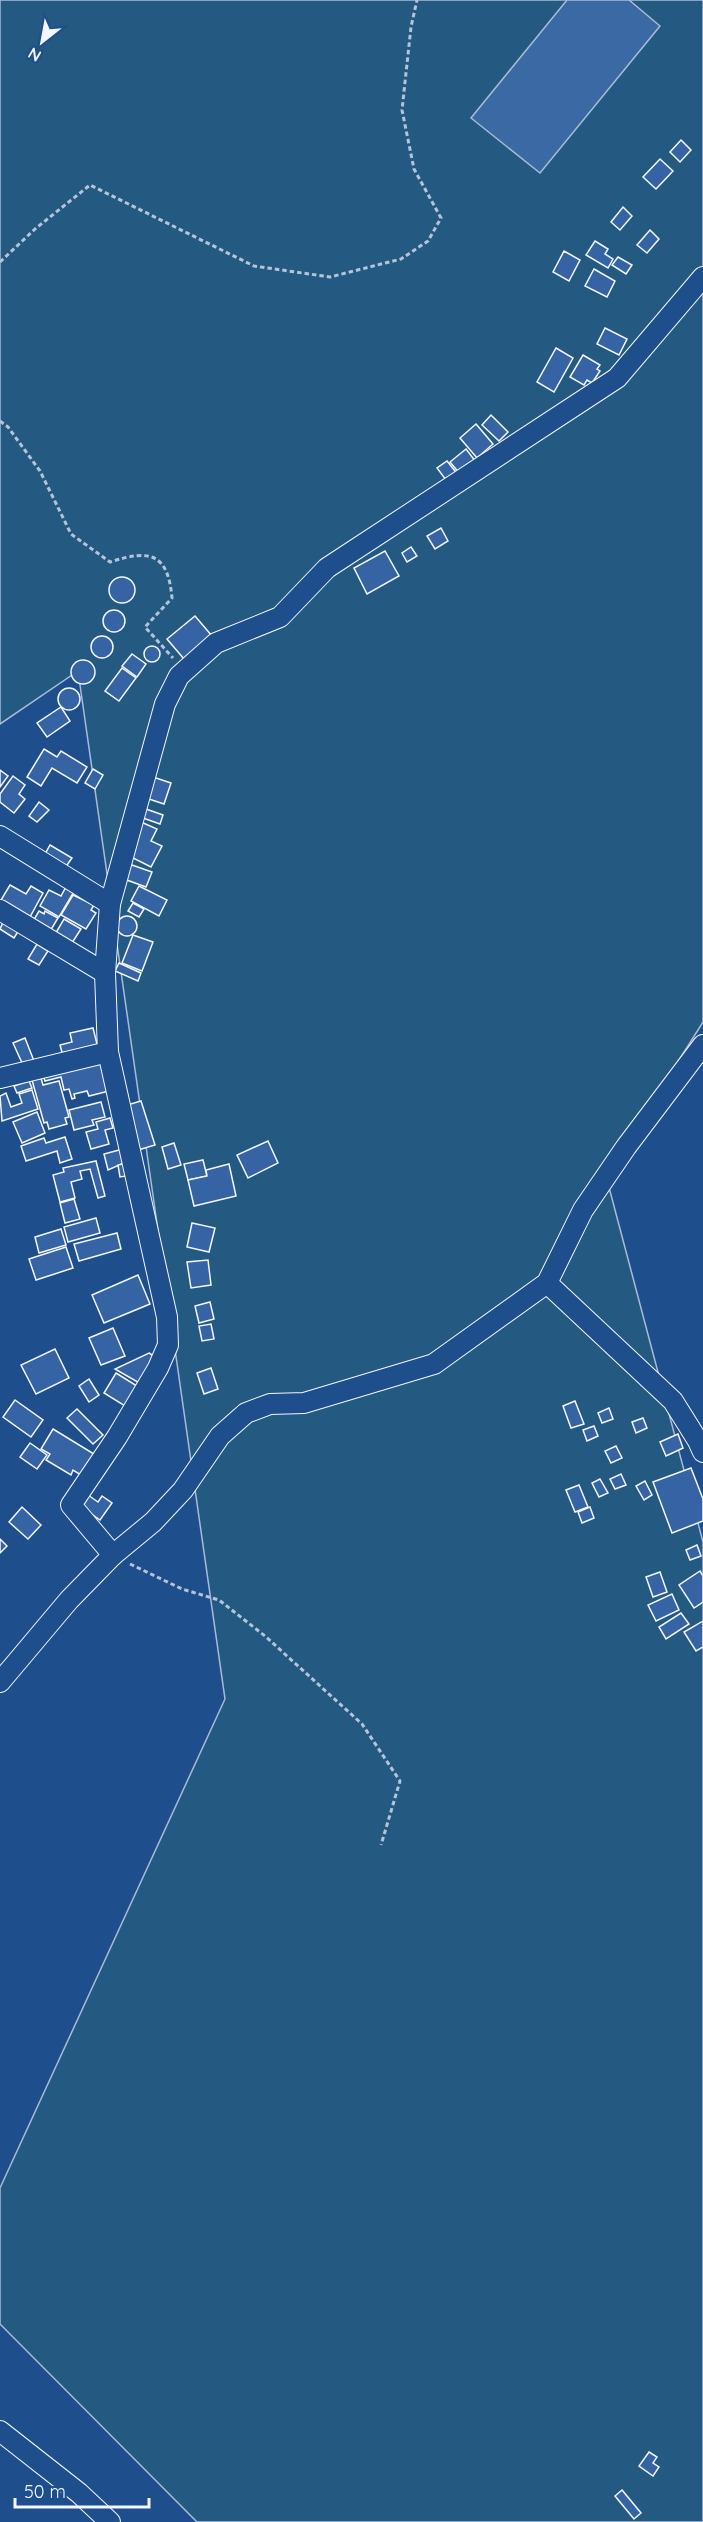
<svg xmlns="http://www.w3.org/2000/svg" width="703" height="2522" viewBox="0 0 703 2522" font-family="Quicksand,sans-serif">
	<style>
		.green { fill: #245a82; stroke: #a8bbd7; stroke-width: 1.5 }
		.water { fill: #3b69a3; stroke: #a8bbd7; stroke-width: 1.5 }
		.building { fill: #3563a3; stroke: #f2f6ff; stroke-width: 1.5 }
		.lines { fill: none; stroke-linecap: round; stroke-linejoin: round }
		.minor-casing { stroke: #f2f6ff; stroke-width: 22 }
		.path { stroke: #b3c4dc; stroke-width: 3; stroke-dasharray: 4.5 3; stroke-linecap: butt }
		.minor { stroke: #1f4e8c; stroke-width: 20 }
	</style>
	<rect width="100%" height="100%" fill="#1f4e8c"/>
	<path class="green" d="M0 0H703V1022L606 1176 703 1542V2522H197L0 2324V2188L225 1699 78 671 0 724Z"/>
	<path class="water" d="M567 0H629L660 26 540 173 471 118Z"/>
	<g class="building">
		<path d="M681 140 691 150 680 162 670 152Z"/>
		<path d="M660 159 673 171 656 189 643 177Z"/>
		<path d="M623 207 632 216 620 230 611 222Z"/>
		<path d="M650 230 659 239 647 253 637 245Z"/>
		<path d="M595 241 608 249 605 254 613 259 608 268 586 255Z"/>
		<path d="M564 251 580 260 569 281 553 272Z"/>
		<path d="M618 257 632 265 626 274 612 265Z"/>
		<path d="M594 269 615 281 607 297 585 286Z"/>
		<path d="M605 328 627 339 619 355 597 344Z"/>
		<path d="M556 348 573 358 554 392 537 382Z"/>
		<path d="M583 355 600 365 597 369 600 371 592 383 587 380 584 385 570 377Z"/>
		<path d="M491 415 508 432 499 441 482 425Z"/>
		<path d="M476 424 493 444 477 458 460 438Z"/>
		<path d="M466 449 476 462 460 474 450 462Z"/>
		<path d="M447 461 459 476 449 484 437 468Z"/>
		<path d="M441 528 448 541 435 549 427 536Z"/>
		<path d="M411 547 417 556 407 562 402 553Z"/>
		<path d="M385 551 399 576 367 594 354 568Z"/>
		<circle cx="122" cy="590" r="13"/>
		<circle cx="114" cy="621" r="11"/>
		<path d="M195 616 212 636 184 659 167 639Z"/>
		<circle cx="102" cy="647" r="11"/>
		<circle cx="152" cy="654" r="8"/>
		<path d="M132 654 146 664 137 677 122 666Z"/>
		<circle cx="83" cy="672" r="12"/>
		<path d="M122 668 136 678 119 701 105 691Z"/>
		<circle cx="69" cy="699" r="11"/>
		<path d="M61 707 70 721 47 737 37 723Z"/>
		<path d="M44 749 57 757 61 751 87 767 77 783 52 768 41 786 27 777Z"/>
		<path d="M93 769 103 775 95 789 85 783Z"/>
		<path d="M0 770 8 776 0 787Z"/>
		<path d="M13 776 25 785 19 794 25 799 14 813 0 802V794Z"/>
		<path d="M153 777 171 783 164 804 146 798Z"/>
		<path d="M39 802 49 810 37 822 29 816Z"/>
		<path d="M146 809 163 815 160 824 143 818Z"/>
		<path d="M141 822 157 829 151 841 162 846 151 867 125 854Z"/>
		<path d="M50 845 72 858 65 868 44 856Z"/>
		<path d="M129 864 152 872 146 887 124 879Z"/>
		<path d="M10 885 26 894 31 886 43 893 30 917 1 900Z"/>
		<path d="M67 885 75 890 59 917 40 906 49 890 61 896Z"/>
		<path d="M139 886 167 900 159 916 131 901Z"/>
		<path d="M73 895 94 905 91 910 96 913 86 929 61 915Z"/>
		<path d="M133 903 144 909 139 917 128 911Z"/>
		<path d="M39 911 44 914 45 911 58 918 49 933 32 923Z"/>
		<circle cx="127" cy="926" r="10"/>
		<path d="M64 919 81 929 70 946 54 936Z"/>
		<path d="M4 920 19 930 14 938 0 929Z"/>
		<path d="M133 935 153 942 142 971 122 963Z"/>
		<path d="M37 944 48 951 39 965 28 959Z"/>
		<path d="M119 963 141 973 138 981 115 971Z"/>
		<path d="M93 1028 98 1048 63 1056 60 1045 72 1042 70 1033Z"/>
		<path d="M25 1038 34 1061 23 1065 13 1043Z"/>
		<path d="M101 1060 109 1091 89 1096 87 1091 74 1094 75 1098 72 1099 69 1089 64 1090 61 1077 45 1081 43 1075Z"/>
		<path d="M41 1078 43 1085 59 1081 69 1117 65 1118 67 1124 49 1129 47 1122 44 1123 32 1080Z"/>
		<path d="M29 1081 32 1088 17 1093 14 1086Z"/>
		<path d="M32 1090 38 1109 2 1121 0 1096 6 1093 11 1107 22 1103 19 1094Z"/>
		<path d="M141 1101 155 1145 138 1150 124 1106Z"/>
		<path d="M101 1102 105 1117 92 1120 94 1125 74 1130 69 1110Z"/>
		<path d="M37 1112 45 1133 22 1143 13 1122Z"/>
		<path d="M110 1118 113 1128 105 1130 109 1144 91 1149 86 1132 98 1129 96 1122Z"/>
		<path d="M65 1137 72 1159 60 1163 57 1151 26 1161 21 1146 44 1138 46 1143Z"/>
		<path d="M268 1141 278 1163 248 1178 237 1155Z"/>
		<path d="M174 1143 181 1165 168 1169 162 1147Z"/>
		<path d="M123 1149 126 1162 108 1170 104 1154Z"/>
		<path d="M203 1160 207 1176 188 1180 184 1164Z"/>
		<path d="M96 1161 105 1196 98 1198 90 1169 80 1171 82 1179 71 1182 75 1198 60 1202 53 1175 64 1172 63 1168Z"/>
		<path d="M127 1163 132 1175 120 1177 118 1165Z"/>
		<path d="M229 1164 236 1196 194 1206 188 1180 207 1176 206 1170Z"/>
		<path d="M74 1199 80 1219 65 1223 60 1203Z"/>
		<path d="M96 1218 100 1233 68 1242 64 1227Z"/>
		<path d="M192 1223 215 1228 209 1252 187 1247Z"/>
		<path d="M61 1229 66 1245 39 1253 35 1237Z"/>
		<path d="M117 1233 121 1249 79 1261 74 1244Z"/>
		<path d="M66 1247 73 1268 36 1280 29 1259Z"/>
		<path d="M208 1260 211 1285 191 1288 187 1262Z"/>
		<path d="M138 1275 150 1304 104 1323 92 1295Z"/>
		<path d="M210 1302 214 1319 199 1323 195 1306Z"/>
		<path d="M211 1324 214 1339 202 1341 199 1326Z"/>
		<path d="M113 1328 125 1356 101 1365 89 1338Z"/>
		<path d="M55 1349 69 1378 36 1394 21 1365Z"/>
		<path d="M149 1353 157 1358 141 1384 115 1369Z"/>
		<path d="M211 1368 218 1389 204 1394 197 1373Z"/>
		<path d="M116 1373 137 1386 125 1406 104 1393Z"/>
		<path d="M89 1379 99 1395 89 1402 79 1386Z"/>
		<path d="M15 1400 43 1420 31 1437 3 1417Z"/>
		<path d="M575 1401 584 1424 571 1428 563 1406Z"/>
		<path d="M609 1408 613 1419 602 1423 598 1413Z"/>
		<path d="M77 1409 103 1435 93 1444 67 1418Z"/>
		<path d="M643 1418 647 1428 636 1433 632 1422Z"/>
		<path d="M594 1426 598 1436 587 1441 583 1430Z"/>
		<path d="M53 1429 94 1454 81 1475 73 1470 71 1475 46 1460 50 1454 41 1449Z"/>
		<path d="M678 1434 683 1448 666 1456 660 1442Z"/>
		<path d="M30 1443 47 1455 37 1469 20 1457Z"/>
		<path d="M616 1446 622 1458 611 1463 605 1451Z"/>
		<path d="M691 1468 703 1499V1521L672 1533 653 1482Z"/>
		<path d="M621 1474 626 1485 615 1489 610 1479Z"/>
		<path d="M600 1479 608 1493 599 1497 592 1483Z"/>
		<path d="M645 1481 652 1495 644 1500 636 1486Z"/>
		<path d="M579 1485 588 1507 575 1512 566 1490Z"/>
		<path d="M88 1495 98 1502 102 1496 112 1503 100 1520 80 1506Z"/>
		<path d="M22 1507 41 1525 28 1539 9 1522Z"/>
		<path d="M590 1507 594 1518 582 1523 578 1512Z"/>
		<path d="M0 1539 7 1546 0 1553Z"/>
		<path d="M697 1545 701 1556 690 1560 686 1550Z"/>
		<path d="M700 1571 703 1576V1602L694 1608 679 1585Z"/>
		<path d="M660 1572 667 1592 653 1597 646 1577Z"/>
		<path d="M672 1594 679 1610 656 1621 648 1605Z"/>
		<path d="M681 1613 689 1624 666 1639 659 1627Z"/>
		<path d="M703 1621V1647L696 1651 684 1632Z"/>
		<path d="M649 2452 657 2457 653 2463 659 2467 653 2476 639 2466Z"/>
		<path d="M622 2490 641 2513 634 2519 615 2496Z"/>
	</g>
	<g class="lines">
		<g class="minor-casing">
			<g id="minor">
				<path d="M0 836 110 904"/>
				<path d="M0 910 105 973"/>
				<path d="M108 1052 105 973 110 904 165 704 179 676 216 643 280 617 327 568 617 378 703 277"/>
				<path d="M0 1078 108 1052 167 1317 168 1345 158 1368 117 1437 71 1505 113 1555"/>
				<path d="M547 1283 673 1401 698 1441 703 1452"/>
				<path d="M0 1682 69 1600 113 1555 153 1522 183 1490 220 1436 246 1413 270 1404 304 1403 434 1364 547 1283 583 1210 626 1147 703 1045"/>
				<path d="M0 2431 79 2493 110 2522"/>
			</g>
		</g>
		<g class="path">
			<path d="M0 262 35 229 90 185 254 266 330 277 401 259 428 241 441 218 414 169 402 110 411 27 417 0"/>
			<path d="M0 421 8 427 40 471 71 534 110 562C150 549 168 553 172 598L145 627 173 658"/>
			<path d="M130 1564 182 1589 219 1600 265 1636 362 1724 400 1781 381 1845"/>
		</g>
		<use href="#minor" class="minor"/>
	</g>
	<g transform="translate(42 42) rotate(211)" stroke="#1f4e8c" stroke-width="4.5" paint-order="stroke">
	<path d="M0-4.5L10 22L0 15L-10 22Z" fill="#f2f6ff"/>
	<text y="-9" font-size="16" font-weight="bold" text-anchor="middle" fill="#f2f6ff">N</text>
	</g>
	<path d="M15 2498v9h134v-9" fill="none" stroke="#f2f6ff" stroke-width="3"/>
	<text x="24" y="2498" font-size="18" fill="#f2f6ff" stroke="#1f4e8c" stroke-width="4.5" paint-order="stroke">50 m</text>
</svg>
